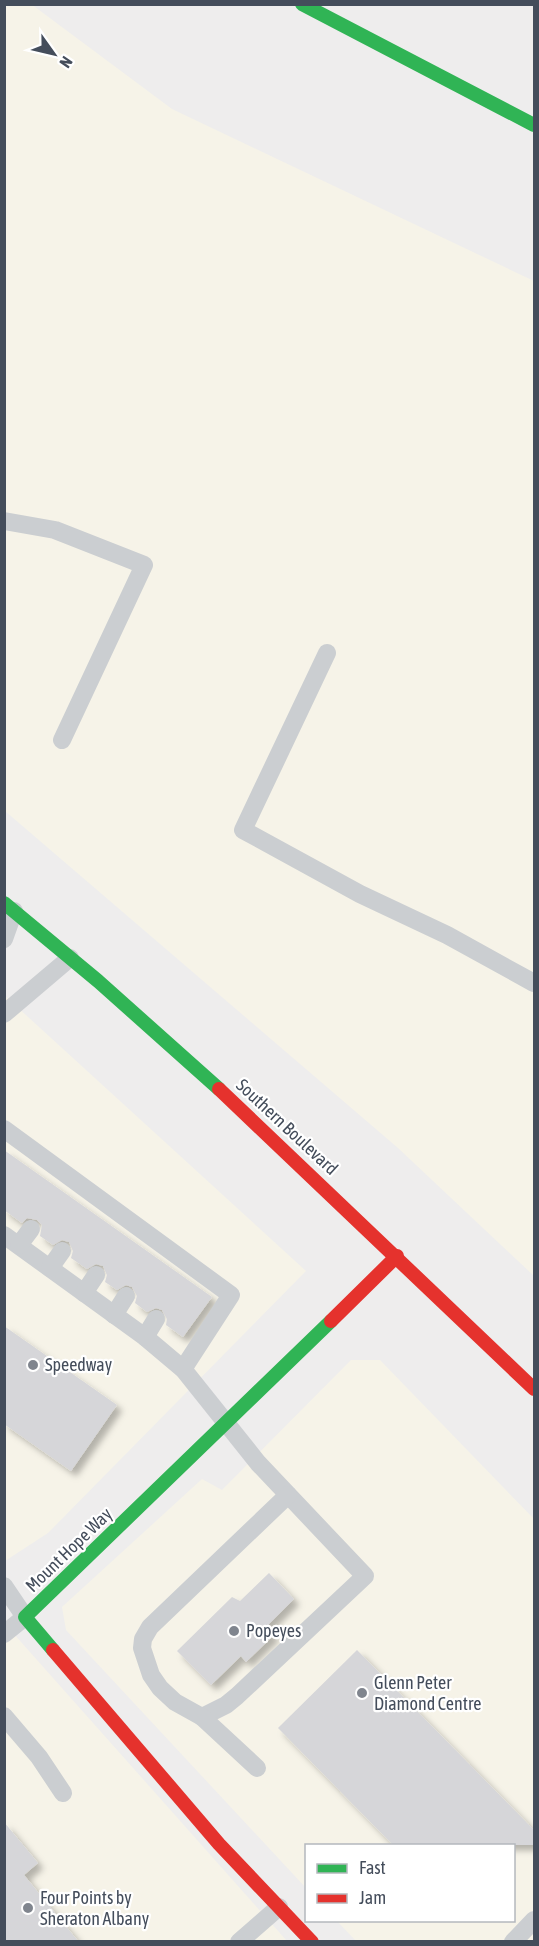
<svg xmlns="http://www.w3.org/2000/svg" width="539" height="1946" viewBox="0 0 539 1946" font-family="'Asap Condensed',sans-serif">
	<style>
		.commercial { fill: #f6f3e8 }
		.building { fill: #d6d6d9; filter: url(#shadow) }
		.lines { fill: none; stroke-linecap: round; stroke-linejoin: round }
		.lane { stroke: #cbced1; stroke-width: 18 }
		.fast { stroke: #30b455; stroke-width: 14 }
		.jam { stroke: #e5322d; stroke-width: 14 }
		.poi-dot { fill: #80858e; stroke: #fff; stroke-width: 2 }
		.labels { text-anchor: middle; stroke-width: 4.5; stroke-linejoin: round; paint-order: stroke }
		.street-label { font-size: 18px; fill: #444d5b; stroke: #fff }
		.poi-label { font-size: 18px; fill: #444d5b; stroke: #fff; text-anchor: start }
	</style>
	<defs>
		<filter id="shadow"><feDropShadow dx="5.5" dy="5.5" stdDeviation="3" flood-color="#0004"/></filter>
	</defs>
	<rect width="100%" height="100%" fill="#eeeded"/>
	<g class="commercial">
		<path d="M31 4 172 109 534 281V1276L398 1148 5 811 4 5Z"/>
		<path d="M4 995 306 1271 48 1533 5 1561Z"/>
		<path d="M351 1360H380L534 1519V1941H356L337 1921 514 1920V1846H306V1888L66 1630 62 1607 202 1479 222 1490Z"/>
		<path d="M5 1624 287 1941H5Z"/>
	</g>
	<g class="building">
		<path d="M4 1150 212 1297 183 1337 166 1325 167 1319 162 1310 156 1308 147 1312 135 1303 137 1296 132 1287 126 1285 117 1290 105 1282 107 1275 103 1266 96 1264 87 1269 71 1258 73 1251 69 1242 62 1240 53 1245 40 1236 42 1225 37 1220 27 1218 22 1223 4 1210Z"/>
		<path d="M4 1326 117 1405 71 1471 4 1424Z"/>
		<path d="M269 1573 294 1599 266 1627 274 1635 246 1662 241 1656 211 1685 177 1651 232 1597 240 1601Z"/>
		<path d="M357 1650 534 1830V1845H393L278 1728Z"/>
		<path d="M4 1822 38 1863 24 1875 78 1941H4Z"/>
	</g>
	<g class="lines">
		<g class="lane">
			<path d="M4 521 55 530 144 565 62 740"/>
			<path d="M327 653 243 830 360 894 447 935 534 983"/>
			<path d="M4 939 14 911"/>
			<path d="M4 1014 70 958"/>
			<path d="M4 1129 231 1295 183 1369"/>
			<path d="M4 1235 145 1337 183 1369 258 1463 365 1576 237 1696 226 1705 202 1717"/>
			<path d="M19 1245 31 1229"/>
			<path d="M50 1268 62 1251"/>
			<path d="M84 1293 96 1275"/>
			<path d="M114 1315 126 1296"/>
			<path d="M145 1337 156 1319"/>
			<path d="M4 1586 25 1617 4 1634"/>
			<path d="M4 1716 39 1757 63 1793"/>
			<path d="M257 1768 202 1717 175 1702 160 1688 151 1675 142 1648 143 1639 150 1627 288 1495"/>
			<path d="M239 1942 279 1907"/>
			<path d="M513 1942 534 1920"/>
		</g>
		<g class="fast">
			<path d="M302 4 534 125"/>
			<path d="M4 903 98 981 219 1089"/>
			<path d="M53 1650 25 1617 331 1321"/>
		</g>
		<g class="jam">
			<path d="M219 1089 534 1389"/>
			<path d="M331 1321 397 1256"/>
			<path d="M53 1650 219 1844 312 1942"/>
		</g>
	</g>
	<g class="poi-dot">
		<circle cx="33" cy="1365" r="6"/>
		<circle cx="234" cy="1631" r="6"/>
		<circle cx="362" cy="1693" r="6"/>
		<circle cx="28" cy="1908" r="6"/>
	</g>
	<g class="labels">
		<g class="street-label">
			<text transform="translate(287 1127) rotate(43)" y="6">Southern Boulevard</text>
			<text transform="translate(69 1550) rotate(-44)" y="6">Mount Hope Way</text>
		</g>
		<g class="poi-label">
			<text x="45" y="1371">Speedway</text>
			<text x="246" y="1637">Popeyes</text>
			<text x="374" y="1689">Glenn Peter<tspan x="374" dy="21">Diamond Centre</tspan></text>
			<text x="40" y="1904">Four Points by<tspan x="40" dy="21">Sheraton Albany</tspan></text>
		</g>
	</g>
	<rect width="539" height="1946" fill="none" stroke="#444d5b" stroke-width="12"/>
	<rect x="305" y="1844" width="210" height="78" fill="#ffffff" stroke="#b4b8bd" stroke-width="1.5"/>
	<rect x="317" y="1864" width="30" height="9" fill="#30b455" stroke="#b4b8bd" stroke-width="1.5"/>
	<text x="359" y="1874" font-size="18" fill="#444d5b">Fast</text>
	<rect x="317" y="1894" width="30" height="9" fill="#e5322d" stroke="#b4b8bd" stroke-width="1.5"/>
	<text x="359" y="1904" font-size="18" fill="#444d5b">Jam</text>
	<g transform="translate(54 54) rotate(124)" stroke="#ffffff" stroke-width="4.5" paint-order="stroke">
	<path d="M0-4.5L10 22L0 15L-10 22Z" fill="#444d5b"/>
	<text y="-9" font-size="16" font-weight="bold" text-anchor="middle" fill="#444d5b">N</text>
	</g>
</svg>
